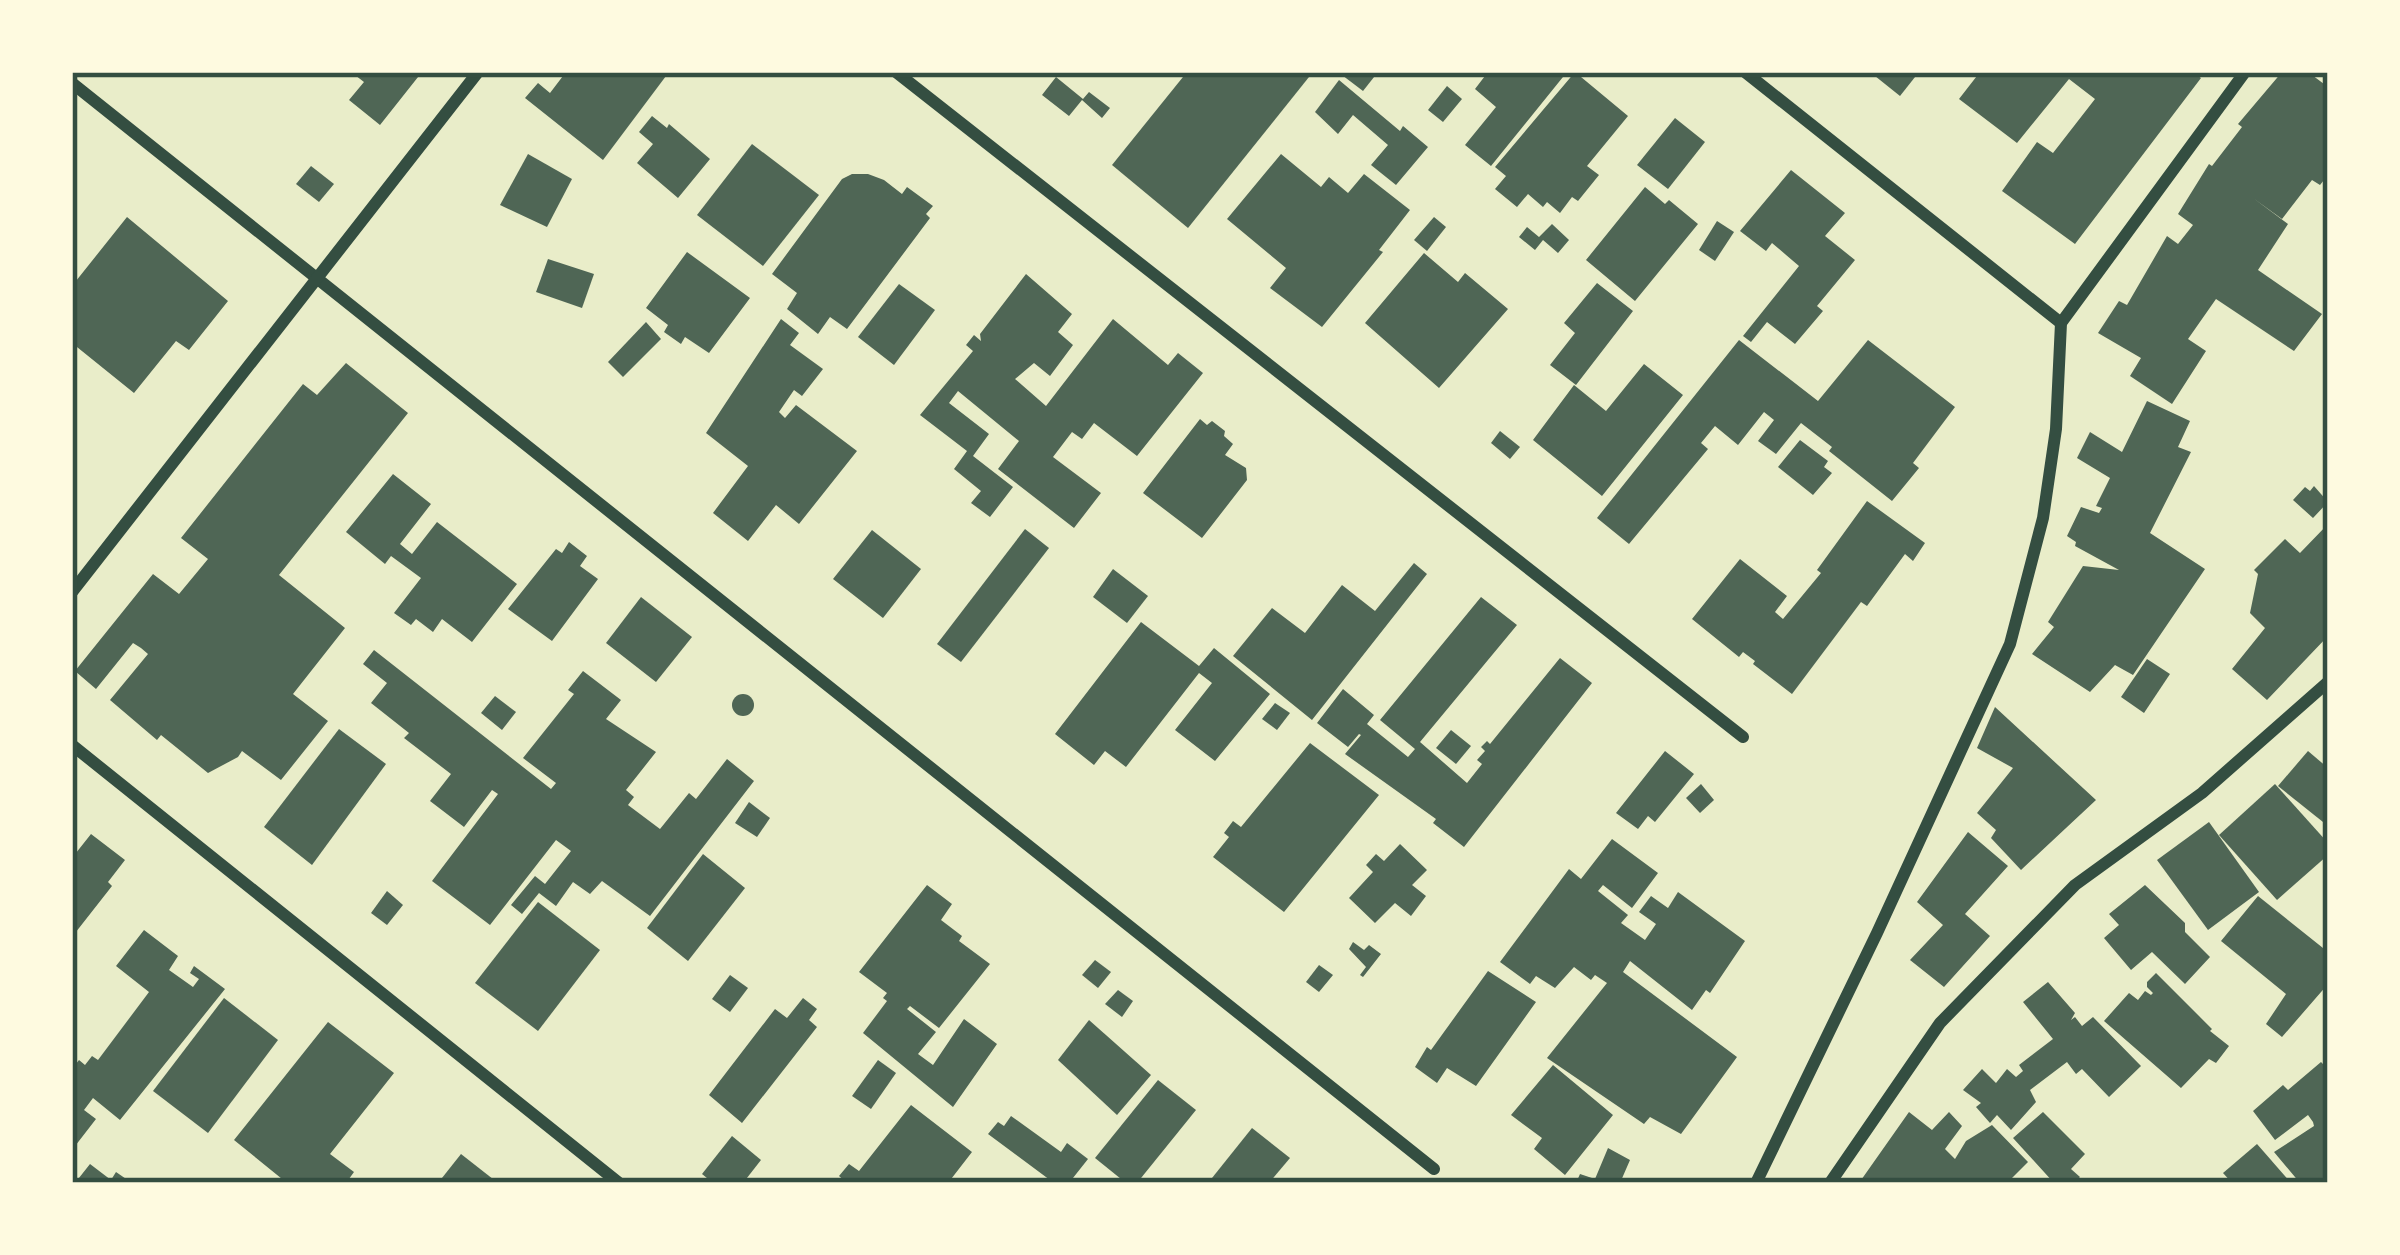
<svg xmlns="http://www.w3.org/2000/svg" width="2400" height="1255" viewBox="0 0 2400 1255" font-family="'Fira Sans',sans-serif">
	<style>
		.building { fill: #4f6655 }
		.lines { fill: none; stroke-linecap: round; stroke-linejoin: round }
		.minor { stroke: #344e41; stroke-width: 12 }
		.neatline { fill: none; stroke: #344e41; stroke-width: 4.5 }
	</style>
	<rect width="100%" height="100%" fill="#e9edc9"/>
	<g class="building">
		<path d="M351 72H422L380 125 349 100 364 82Z"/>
		<path d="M566 72H669L603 160 525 98 538 83 550 93Z"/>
		<path d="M1187 72H1313L1188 228 1112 165Z"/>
		<path d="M1338 72H1378L1363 91Z"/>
		<path d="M1488 72H1567L1491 166 1465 145 1496 107 1475 89Z"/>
		<path d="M1575 72 1628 116 1587 166 1599 175 1578 201 1572 197 1560 213 1547 202 1543 207 1528 194 1517 207 1495 189 1506 176 1495 167Z"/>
		<path d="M1870 72H1919L1900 96Z"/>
		<path d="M1980 72H2193L2201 78 2075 244 2002 191 2037 142 2053 153 2095 99 2069 79 2017 143 1959 99Z"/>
		<path d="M2282 72H2308L2328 87V175L2320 185 2312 180 2282 219 2253 198 2288 224 2258 270 2322 314 2294 351 2216 299 2188 339 2206 351 2172 404 2130 376 2141 358 2098 333 2119 301 2127 305 2167 236 2178 244 2193 225 2178 214 2209 164 2212 166 2242 127 2238 124Z"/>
		<path d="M1056 77 1083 99 1089 92 1110 108 1102 118 1082 100 1069 116 1042 95Z"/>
		<path d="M1339 80 1400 131 1403 126 1428 147 1396 185 1371 165 1388 145 1353 115 1338 134 1315 112Z"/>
		<path d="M1447 86 1462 99 1443 122 1428 110Z"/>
		<path d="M652 116 667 128 669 124 710 159 678 198 637 163 653 144 639 132Z"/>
		<path d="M1675 118 1705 142 1668 189 1637 165Z"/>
		<path d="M752 144 819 195 763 266 697 215Z"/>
		<path d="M528 154 572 179 547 227 500 205Z"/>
		<path d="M1281 154 1321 187 1329 177 1348 193 1364 174 1410 210 1379 250 1383 252 1322 327 1270 288 1286 268 1227 219Z"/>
		<path d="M311 166 334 184 319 202 296 184Z"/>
		<path d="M1791 170 1845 213 1825 236 1855 260 1817 306 1823 311 1795 344 1767 322 1751 342 1743 336 1799 266 1772 243 1766 251 1740 231Z"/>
		<path d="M852 174H868L884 180 902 194 907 187 933 206 926 214 930 218 847 329 830 317 818 334 787 309 797 293 772 274 842 179Z"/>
		<path d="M1645 187 1665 204 1669 200 1698 224 1635 301 1586 260Z"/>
		<path d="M127 217 228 301 189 350 176 341 134 393 72 343V286Z"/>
		<path d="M1434 217 1446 227 1427 251 1414 240Z"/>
		<path d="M1717 221 1734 232 1715 261 1699 250Z"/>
		<path d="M1552 224 1569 240 1558 253 1543 240 1535 250 1519 237 1527 227 1539 237Z"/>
		<path d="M687 252 750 298 709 353 685 337 681 344 664 332 668 325 646 308Z"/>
		<path d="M1424 253 1458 282 1465 273 1508 309 1439 388 1365 323Z"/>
		<path d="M548 259 594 274 582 308 536 292Z"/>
		<path d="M1026 274 1072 314 1058 332 1073 345 1050 376 1034 363 1015 379 1046 406 1113 319 1168 365 1178 353 1203 373 1137 456 1094 423 1082 439 1072 432 1053 457 1101 493 1074 528 998 469 1019 441 958 391 949 403 989 434 973 456 1013 487 990 517 971 503 981 491 954 469 967 451 920 415 973 351 966 345 974 335 981 341 980 334Z"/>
		<path d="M1597 283 1633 311 1576 385 1550 365 1575 333 1564 323Z"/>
		<path d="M899 284 935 310 894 365 858 337Z"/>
		<path d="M781 319 799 333 790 345 823 369 802 396 794 390 779 412 785 418 796 405 857 451 799 524 776 505 748 541 713 513 748 466 706 433Z"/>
		<path d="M646 322 661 339 623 377 608 362Z"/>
		<path d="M1739 340 1818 401 1868 340 1955 407 1913 463 1919 468 1892 501 1829 451 1832 447 1801 423 1776 454 1758 441 1774 420 1764 412 1738 445 1715 426 1701 443 1708 449 1629 544 1597 518Z"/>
		<path d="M346 363 408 413 279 575 345 628 293 694 328 721 281 780 242 751 238 757 208 773 161 735 157 740 110 700 148 654 141 648 133 643 96 689 75 671 153 574 179 594 208 559 181 538 303 384 317 395Z"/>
		<path d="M1644 364 1683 395 1602 496 1533 440 1574 385 1606 411Z"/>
		<path d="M2147 401 2190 421 2178 447 2191 452 2150 533 2205 569 2133 675 2115 665 2090 692 2032 654 2054 627 2048 622 2083 566 2119 570 2075 546 2076 542 2067 536 2081 507 2099 513 2102 508 2096 506 2110 478 2077 458 2090 432 2122 452Z"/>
		<path d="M1200 419 1207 425 1212 421 1225 431 1224 436 1233 444 1225 455 1246 468 1247 480 1202 538 1143 493Z"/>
		<path d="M1500 431 1520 447 1510 459 1491 443Z"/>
		<path d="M1800 440 1828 461 1824 467 1832 473 1813 495 1778 467Z"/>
		<path d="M393 474 431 504 400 544 412 554 437 522 517 584 472 642 442 619 433 632 416 619 411 625 394 613 421 578 391 556 385 564 346 532Z"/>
		<path d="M2314 486 2328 502 2313 518 2293 500 2305 487 2310 491Z"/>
		<path d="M1867 501 1925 543 1913 561 1905 554 1867 606 1861 602 1792 694 1753 664 1755 661 1743 652 1739 657 1692 619 1740 559 1787 596 1775 612 1783 619 1821 573 1817 570Z"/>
		<path d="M2328 524V636L2267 700 2232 669 2265 628 2250 613 2258 574 2254 570 2285 539 2300 553Z"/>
		<path d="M1025 529 1049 548 961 662 937 644Z"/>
		<path d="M872 530 921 569 883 618 833 579Z"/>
		<path d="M569 542 587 556 580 566 598 579 552 641 508 609 556 549 562 553Z"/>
		<path d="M1414 563 1427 574 1312 720 1233 656 1272 608 1305 633 1342 585 1375 611Z"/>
		<path d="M1113 569 1148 596 1127 623 1093 597Z"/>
		<path d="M641 597 692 637 656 682 606 643Z"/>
		<path d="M1481 597 1517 625 1420 742 1467 783 1482 764 1477 760 1485 751 1481 747 1487 741 1490 744 1560 658 1592 683 1464 847 1433 823 1436 819 1345 754 1361 735 1359 734 1348 747 1317 723 1343 689 1374 715 1367 724 1408 757 1415 749 1380 720Z"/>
		<path d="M1141 622 1199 666 1214 648 1270 694 1215 761 1175 730 1212 683 1199 673 1126 767 1105 751 1094 765 1055 734Z"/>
		<path d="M374 650 551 789 556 783 523 758 574 694 568 690 583 671 621 700 606 719 656 752 626 790 634 797 628 805 660 829 689 793 696 799 727 759 754 781 650 916 602 881 590 894 573 882 556 906 539 893 522 914 511 905 535 876 545 884 571 851 556 840 490 925 432 881 498 794 492 790 464 827 430 801 451 774 404 738 409 733 371 703 387 683 363 664Z"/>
		<path d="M2147 659 2170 674 2144 713 2121 697Z"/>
		<circle cx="743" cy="705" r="11"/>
		<path d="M495 696 516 712 502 730 481 713Z"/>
		<path d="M1275 703 1290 713 1277 730 1262 719Z"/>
		<path d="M1995 707 2096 800 2021 870 1991 838 1996 830 1977 813 2013 768 1977 748Z"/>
		<path d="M339 729 386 764 312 865 264 827Z"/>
		<path d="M1451 730 1471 746 1456 764 1436 748Z"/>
		<path d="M1310 743 1379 795 1284 912 1213 857 1229 837 1224 833 1233 821 1241 827Z"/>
		<path d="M1665 751 1694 774 1655 822 1648 816 1638 829 1616 813Z"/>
		<path d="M2308 751 2328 768V826L2278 786Z"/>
		<path d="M1701 784 1714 800 1700 813 1686 798Z"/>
		<path d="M2275 784 2328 843V855L2277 900 2219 835Z"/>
		<path d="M749 802 770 818 757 837 735 823Z"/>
		<path d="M2209 822 2259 892 2208 930 2157 860Z"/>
		<path d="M1968 832 2008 866 1965 914 1990 936 1944 987 1910 960 1943 925 1917 902Z"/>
		<path d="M91 834 125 860 108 882 112 886 72 937V858Z"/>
		<path d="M1612 839 1658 873 1632 908 1603 885 1598 891 1628 915 1621 923 1645 940 1656 924 1639 912 1651 896 1668 908 1678 892 1745 941 1710 993 1706 990 1692 1010 1630 961 1623 972 1737 1057 1681 1134 1650 1117 1644 1124 1547 1058 1607 983 1595 975 1591 980 1574 967 1555 988 1536 976 1530 984 1500 962 1569 869 1581 879Z"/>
		<path d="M1400 844 1427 870 1412 885 1426 896 1411 916 1395 903 1375 923 1349 898 1373 872 1366 865 1376 854 1384 861Z"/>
		<path d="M703 854 745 888 688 961 647 928Z"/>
		<path d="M927 885 952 904 941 920 962 936 959 941 990 964 939 1028 910 1006 907 1009 936 1032 918 1054 933 1065 964 1019 997 1044 953 1107 863 1033 887 1001 883 998 887 993 859 972Z"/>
		<path d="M2145 885 2185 923V932L2210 957 2185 984 2152 952 2131 970 2104 938 2119 925 2109 914Z"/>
		<path d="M387 891 403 905 387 925 371 913Z"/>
		<path d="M2258 896 2328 952V984L2282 1037 2266 1024 2286 994 2221 941Z"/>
		<path d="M538 902 600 950 538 1031 475 983Z"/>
		<path d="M144 930 178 956 169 970 193 987 199 979 190 973 194 966 225 989 120 1120 93 1098 84 1110 96 1119 72 1150V1069L79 1060 85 1065 92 1056 98 1060 149 992 116 966Z"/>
		<path d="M1353 942 1364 950 1369 945 1381 954 1363 977 1360 975 1366 967 1349 949Z"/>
		<path d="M1095 960 1111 972 1098 988 1082 975Z"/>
		<path d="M1319 965 1333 975 1319 992 1306 982Z"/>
		<path d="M1488 971 1536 1002 1476 1086 1447 1068 1437 1083 1415 1067 1427 1047 1431 1050Z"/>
		<path d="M2156 973 2212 1029 2210 1031 2229 1046 2216 1063 2209 1059 2181 1088 2104 1021 2129 993 2138 1000 2145 991 2151 995 2153 993 2147 987V982Z"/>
		<path d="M730 975 748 988 730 1012 712 999Z"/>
		<path d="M2048 982 2075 1013 2071 1020 2075 1017 2082 1026 2093 1017 2141 1066 2109 1097 2082 1069 2076 1074 2067 1062 2030 1090 2036 1102 2011 1130 1997 1115 1990 1123 1976 1107 1981 1103 1963 1090 1982 1069 1996 1083 2007 1069 2016 1077 2023 1071 2019 1065 2053 1039 2023 1002Z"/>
		<path d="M1118 990 1133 1001 1122 1017 1105 1004Z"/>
		<path d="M224 998 278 1040 208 1133 153 1091Z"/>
		<path d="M803 998 817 1009 809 1020 817 1027 742 1123 709 1095 775 1009 787 1018Z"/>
		<path d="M1089 1020 1151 1075 1117 1115 1058 1060Z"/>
		<path d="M328 1022 394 1073 330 1154 354 1172 346 1183H287L234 1140Z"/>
		<path d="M878 1060 896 1073 871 1109 852 1096Z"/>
		<path d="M2321 1062 2328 1069V1183H2300L2274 1152 2314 1126 2313 1122 2308 1115 2275 1140 2253 1111 2283 1085 2288 1090Z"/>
		<path d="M1553 1065 1613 1115 1565 1175 1534 1149 1542 1138 1511 1115Z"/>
		<path d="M1158 1080 1196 1110 1137 1183H1126L1095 1158Z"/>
		<path d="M911 1105 972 1152 948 1183H847L839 1176 849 1164 859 1171Z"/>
		<path d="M1909 1112 1932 1130 1949 1112 1962 1126 1945 1149 1955 1159 1966 1141 1992 1125 2028 1162 2007 1183H1859Z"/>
		<path d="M2043 1112 2085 1154 2071 1169 2080 1177 2074 1183H2054L2013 1138Z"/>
		<path d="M1011 1116 1061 1152 1067 1143 1088 1159 1069 1183H1054L988 1134 998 1122 1004 1126Z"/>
		<path d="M1252 1128 1290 1158 1269 1183H1208Z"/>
		<path d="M732 1136 761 1160 743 1183H713L702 1174Z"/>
		<path d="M2257 1144 2291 1183H2232L2223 1173Z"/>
		<path d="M1608 1148 1630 1160 1620 1183H1576L1580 1174 1595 1179Z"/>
		<path d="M461 1154 498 1183H438Z"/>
		<path d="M90 1164 111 1180 116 1172 132 1183H75Z"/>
	</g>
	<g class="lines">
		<g class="minor">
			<path d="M896 72 1743 737"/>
			<path d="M1745 72 2061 323"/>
			<path d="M72 83 1434 1169"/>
			<path d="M72 592 478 72"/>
			<path d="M72 745 619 1183"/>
			<path d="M1756 1183 1877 933 2010 644 2043 518 2056 429 2061 323 2245 72"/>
			<path d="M1830 1183 1940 1023 2075 885 2202 793 2328 682"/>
		</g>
	</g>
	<rect width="2400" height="1255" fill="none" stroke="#fefae0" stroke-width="150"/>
	<rect x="75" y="75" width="2250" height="1105" class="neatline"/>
</svg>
